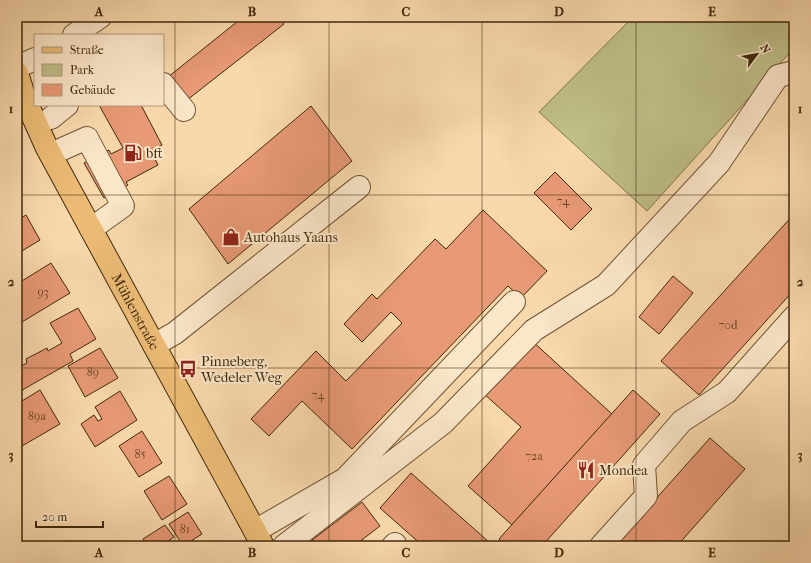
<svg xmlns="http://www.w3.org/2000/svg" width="811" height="563" viewBox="0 0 811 563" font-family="'IM FELL French Canon',serif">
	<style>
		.green { fill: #bfbf88; stroke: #80744a }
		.building { fill: #e89975; stroke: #40290b }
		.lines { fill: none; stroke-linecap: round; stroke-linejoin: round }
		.minor-casing { stroke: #6e5533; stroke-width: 24 }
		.major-casing { stroke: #40290b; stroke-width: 24 }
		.minor { stroke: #fbe6c9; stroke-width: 22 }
		.major { stroke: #ecbc76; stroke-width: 22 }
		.grid { fill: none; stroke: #40290b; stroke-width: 1; stroke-opacity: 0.55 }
		.labels { text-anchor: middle; stroke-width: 4; stroke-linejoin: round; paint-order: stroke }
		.number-label { font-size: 12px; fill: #6a4526 }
		.poi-label { font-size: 14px; fill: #40290b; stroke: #fbe6c9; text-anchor: start }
		.street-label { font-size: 14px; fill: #40290b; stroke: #fbe6c9 }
		.neatline { fill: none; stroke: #40290b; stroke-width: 1.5 }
		.grid-label { font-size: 13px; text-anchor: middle; font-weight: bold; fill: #40290b }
	</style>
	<rect width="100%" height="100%" fill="#f9d9ac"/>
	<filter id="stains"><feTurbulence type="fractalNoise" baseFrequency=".005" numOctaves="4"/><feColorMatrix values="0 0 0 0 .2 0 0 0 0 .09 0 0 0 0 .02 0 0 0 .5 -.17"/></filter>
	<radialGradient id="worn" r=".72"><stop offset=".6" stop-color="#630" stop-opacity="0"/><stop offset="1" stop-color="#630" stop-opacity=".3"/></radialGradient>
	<path class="green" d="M633 17H794V48L647 211 539 112Z"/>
	<g class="building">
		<path d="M243 17H278L284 24 182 104 163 81Z"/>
		<path d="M99 105H141L162 145 151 151 158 165 126 182 128 185 104 198 84 163 109 150 111 154 123 148Z"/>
		<path d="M311 106 352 161 228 264 189 209Z"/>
		<path d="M555 172 592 209 571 230 534 193Z"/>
		<path d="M483 210 547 271 521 298 508 286 352 449 302 401 269 436 251 419 316 351 346 381 402 323 391 312 362 342 344 324 372 294 377 299 435 239 446 249Z"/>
		<path d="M794 214V290L699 395 661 361Z"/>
		<path d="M26 215 40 240 17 254V220Z"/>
		<path d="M51 263 70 293 22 322 20 318 17 320V291L20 290 17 284Z"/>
		<path d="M673 276 693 293 659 334 639 317Z"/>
		<path d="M78 308 96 339 70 354 73 361 17 393V368L27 363 26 359 47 348 48 351 62 343 50 323Z"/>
		<path d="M531 340 612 414 512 525 468 486 521 427 483 393Z"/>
		<path d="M100 348 118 378 85 397 68 366Z"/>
		<path d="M40 390 60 424 22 446 17 438V421L20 419 17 414V404Z"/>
		<path d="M633 390 660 414 542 546H506L499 539Z"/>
		<path d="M120 391 137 420 95 447 81 424 94 415 98 421 102 419 95 407Z"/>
		<path d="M142 431 162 463 139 477 119 446Z"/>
		<path d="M710 438 745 469 677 546H614Z"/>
		<path d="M411 473 489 542 485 546H423L380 508Z"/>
		<path d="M169 476 187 504 162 520 144 491Z"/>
		<path d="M362 502 380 526 354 546H317L312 540Z"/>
		<path d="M188 512 202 534 183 546 169 524Z"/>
		<path d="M165 525 174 537 161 546H147L143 539Z"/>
	</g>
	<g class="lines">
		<g class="minor-casing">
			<g id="minor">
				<path d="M74 35 100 17"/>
				<path d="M17 67 35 59"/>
				<path d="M163 84 184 110"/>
				<path d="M51 118 67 105"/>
				<path d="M51 154 87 138 123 206 91 229"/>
				<path d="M154 345 175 333 359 187"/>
				<path d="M255 531 345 479 514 302"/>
				<path d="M284 546 443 423 534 330 606 285 719 163 778 76 794 72"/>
				<path d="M393 546 395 544"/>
				<path d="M601 546 646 496 644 465 682 421 727 392 794 317"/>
			</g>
		</g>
		<g class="major-casing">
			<g id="major">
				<path id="s1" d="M17 73 25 99 47 148 263 546"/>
			</g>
		</g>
		<use href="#minor" class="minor"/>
		<use href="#major" class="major"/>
	</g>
	<path class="grid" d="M175 17V546M329 17V546M482 17V546M636 17V546M17 195H794M17 368H794"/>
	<defs>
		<g id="fuel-bare" transform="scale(1.38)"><path d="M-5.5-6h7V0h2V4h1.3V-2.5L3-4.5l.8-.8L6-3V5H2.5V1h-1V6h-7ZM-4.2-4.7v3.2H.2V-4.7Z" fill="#8f2418" stroke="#fbe6c9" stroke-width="2.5" paint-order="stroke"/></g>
		<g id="shop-bare" transform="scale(1.38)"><path d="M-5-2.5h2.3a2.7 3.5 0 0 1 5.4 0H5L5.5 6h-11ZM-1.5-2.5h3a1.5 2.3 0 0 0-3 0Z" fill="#8f2418" stroke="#fbe6c9" stroke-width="2.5" paint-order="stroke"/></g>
		<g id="bus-bare" transform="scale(1.38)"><path d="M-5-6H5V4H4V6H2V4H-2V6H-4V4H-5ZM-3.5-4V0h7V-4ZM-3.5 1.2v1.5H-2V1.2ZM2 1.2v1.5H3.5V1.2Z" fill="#8f2418" stroke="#fbe6c9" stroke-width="2.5" paint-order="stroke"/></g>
		<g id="restaurant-bare" transform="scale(1.38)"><path d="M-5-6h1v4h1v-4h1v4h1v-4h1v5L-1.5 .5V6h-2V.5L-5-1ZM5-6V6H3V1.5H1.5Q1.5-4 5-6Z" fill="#8f2418" stroke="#fbe6c9" stroke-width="2.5" paint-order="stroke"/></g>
	</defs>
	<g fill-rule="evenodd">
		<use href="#fuel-bare" x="133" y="153"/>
		<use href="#shop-bare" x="231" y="237"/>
		<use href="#bus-bare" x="188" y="369"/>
		<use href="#restaurant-bare" x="586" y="470"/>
	</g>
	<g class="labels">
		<g class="number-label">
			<text x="563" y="205">74</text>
			<text x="43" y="296">93</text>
			<text x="728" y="329">70d</text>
			<text x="93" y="376">89</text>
			<text x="318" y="399">74</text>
			<text x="37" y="420">89a</text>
			<text x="140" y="458">85</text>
			<text x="534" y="460">72a</text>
			<text x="185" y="533">81</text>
		</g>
		<g class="poi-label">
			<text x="146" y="158">bft</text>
			<text x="244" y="242">Autohaus Yaans</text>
			<text x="201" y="366">Pinneberg,<tspan x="201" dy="16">Wedeler Weg</tspan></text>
			<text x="599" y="475">Mondea</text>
		</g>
		<g class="street-label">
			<text dy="5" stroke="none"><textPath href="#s1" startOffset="267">Mühlenstraße</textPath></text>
		</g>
	</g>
	<rect width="811" height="563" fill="none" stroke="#f9d9ac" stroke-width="44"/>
	<rect x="34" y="34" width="130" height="72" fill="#fbe6c9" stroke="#b09a7d"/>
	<rect x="42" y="47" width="20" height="6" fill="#ecbc76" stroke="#b09a7d"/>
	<text x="70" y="54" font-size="12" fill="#40290b">Straße</text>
	<rect x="42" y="64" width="20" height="12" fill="#bfbf88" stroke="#b09a7d"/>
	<text x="70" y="74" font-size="12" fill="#40290b">Park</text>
	<rect x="42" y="84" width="20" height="12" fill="#e89975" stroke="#b09a7d"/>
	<text x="70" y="94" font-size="12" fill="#40290b">Gebäude</text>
	<g transform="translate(757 54) rotate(58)" stroke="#fbe6c9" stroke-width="3" paint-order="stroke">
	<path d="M0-3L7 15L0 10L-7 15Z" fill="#40290b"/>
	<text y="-6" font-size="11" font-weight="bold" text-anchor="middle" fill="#40290b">N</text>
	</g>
	<path d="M36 521v6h67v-6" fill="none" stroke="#40290b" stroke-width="2"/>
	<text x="42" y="521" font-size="12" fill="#40290b" stroke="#fbe6c9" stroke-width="3" paint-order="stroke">20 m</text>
	<rect x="22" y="22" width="767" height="519" class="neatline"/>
	<g class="grid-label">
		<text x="99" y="16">A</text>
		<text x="252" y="16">B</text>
		<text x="406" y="16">C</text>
		<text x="559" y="16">D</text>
		<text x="712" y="16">E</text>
		<text x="11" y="113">1</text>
		<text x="800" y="113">1</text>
		<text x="11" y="286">2</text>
		<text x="800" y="286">2</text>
		<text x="11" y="459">3</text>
		<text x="800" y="459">3</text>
		<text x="99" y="557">A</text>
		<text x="252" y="557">B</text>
		<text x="406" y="557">C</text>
		<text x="559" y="557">D</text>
		<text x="712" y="557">E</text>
	</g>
	<rect width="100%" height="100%" filter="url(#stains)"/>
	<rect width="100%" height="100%" fill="url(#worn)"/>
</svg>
